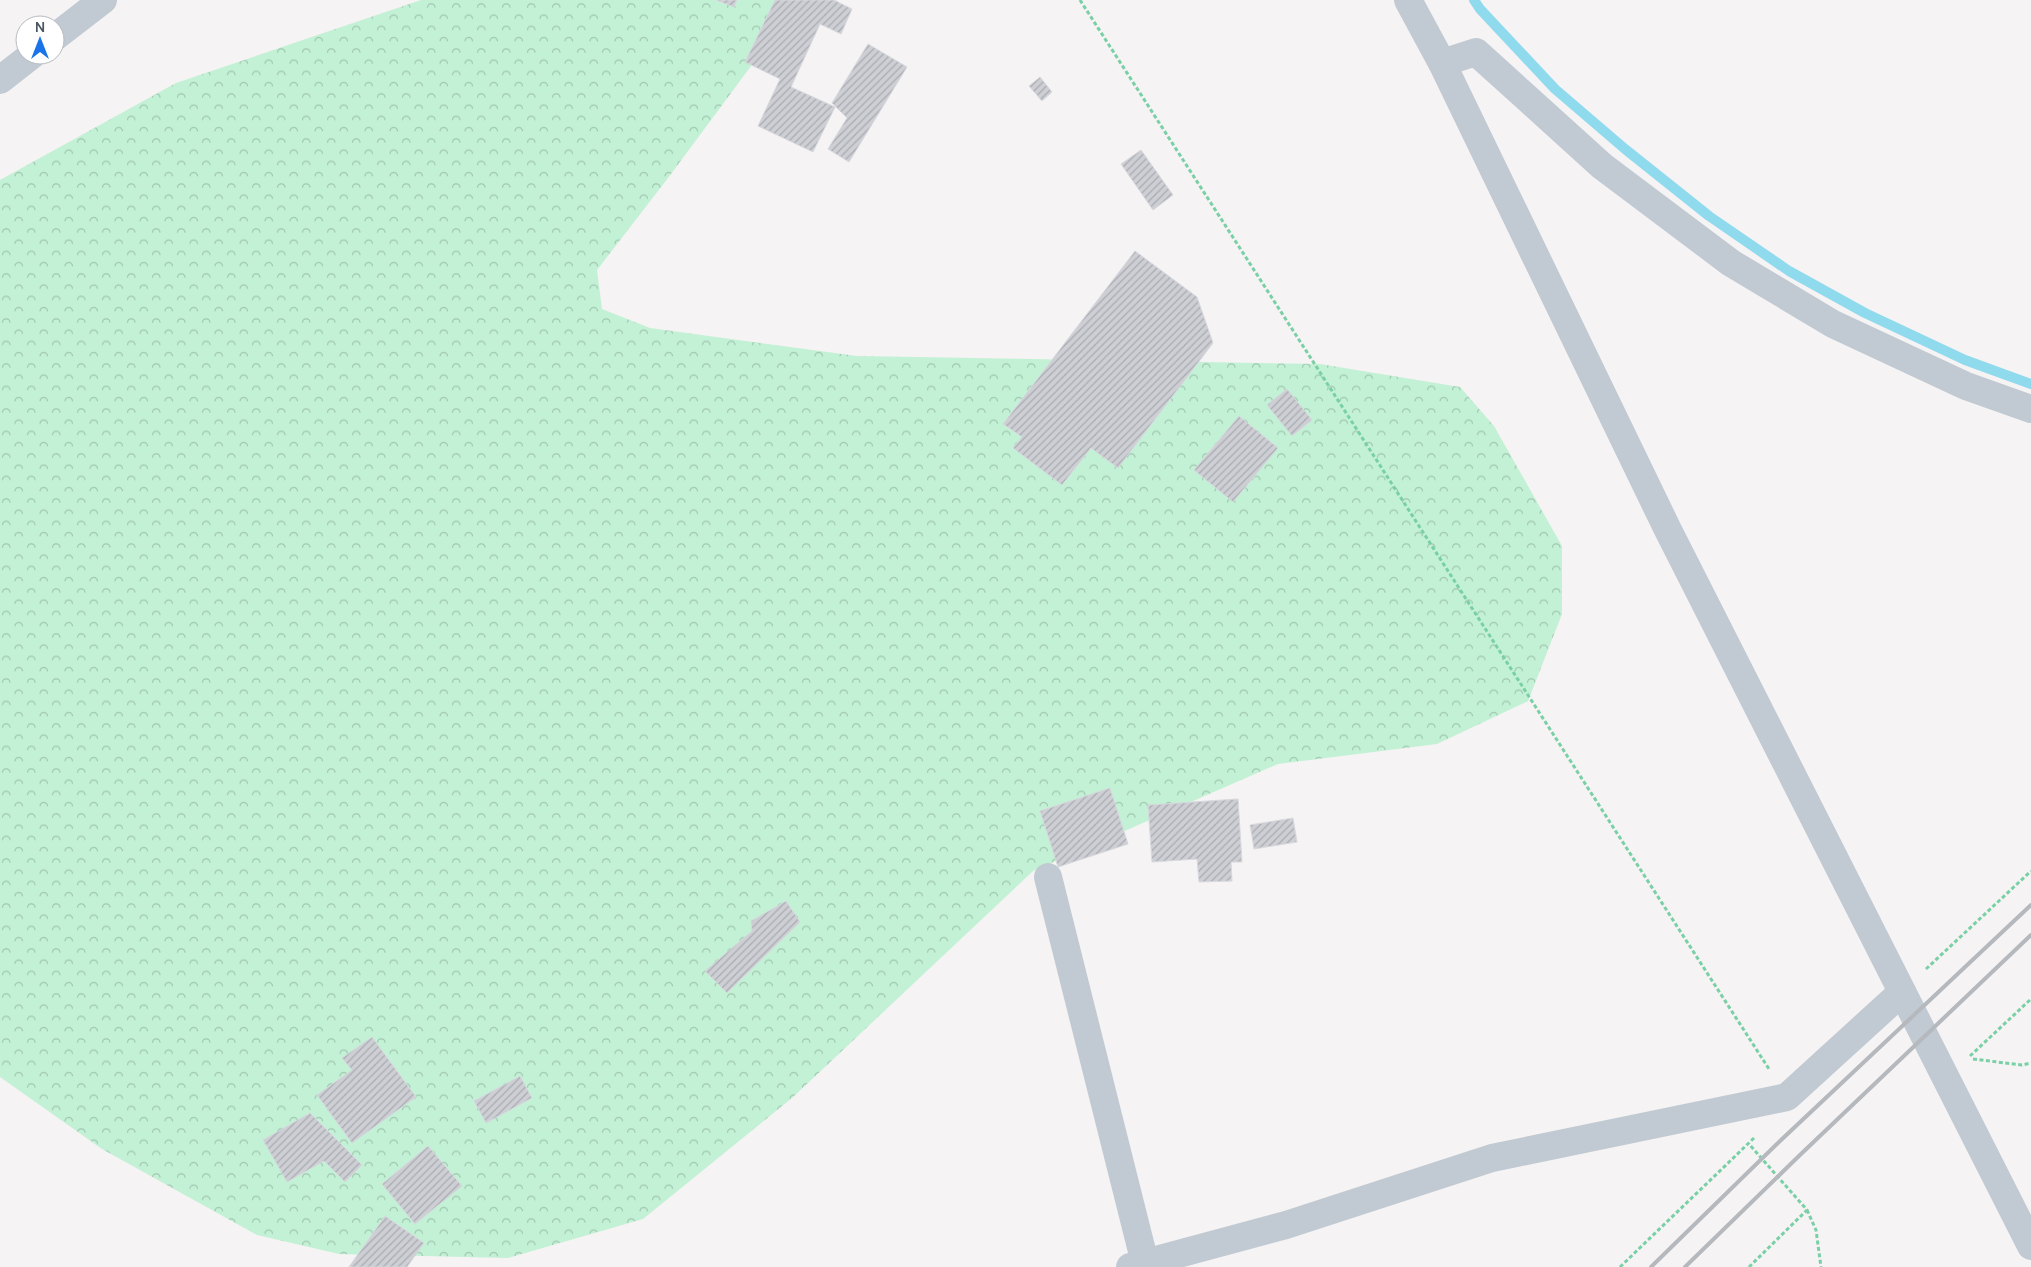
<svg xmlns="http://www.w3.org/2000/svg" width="2031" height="1267" viewBox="0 0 2031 1267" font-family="Manrope,sans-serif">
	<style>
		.forest { fill: url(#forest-crowns) }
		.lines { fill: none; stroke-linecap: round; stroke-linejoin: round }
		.stream { stroke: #90daee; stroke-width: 10 }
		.building { fill: url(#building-hatch); stroke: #d7d9de }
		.path { stroke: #7ad0a6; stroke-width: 3; stroke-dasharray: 4 2.5; stroke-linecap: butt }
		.minor { stroke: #c1cad2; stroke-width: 28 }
		.tertiary { stroke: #c1cad2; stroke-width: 28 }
		.rail { stroke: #b5b8bd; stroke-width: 4 }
	</style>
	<defs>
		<pattern id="forest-crowns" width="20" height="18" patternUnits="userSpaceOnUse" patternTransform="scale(1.25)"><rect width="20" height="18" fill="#c3f1d5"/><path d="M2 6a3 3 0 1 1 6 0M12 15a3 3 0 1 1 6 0" fill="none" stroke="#a0c6b0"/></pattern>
		<pattern id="building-hatch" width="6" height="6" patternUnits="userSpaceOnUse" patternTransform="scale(1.25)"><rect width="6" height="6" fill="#cdcfd5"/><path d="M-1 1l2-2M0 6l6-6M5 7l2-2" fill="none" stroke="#a8abb0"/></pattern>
	</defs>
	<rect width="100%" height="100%" fill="#f5f3f3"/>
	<path class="forest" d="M421 0H800L668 178 597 270 602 309 650 328 857 356 1320 364 1460 387 1494 426 1562 546V614L1528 701 1437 744 1278 764 1033 871 792 1098 643 1219 508 1258 339 1254 257 1235 102 1149 0 1077V180L176 83Z"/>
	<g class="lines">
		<path class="stream" d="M1474 0 1480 9 1555 89 1625 149 1709 216 1789 271 1865 313 1965 360 2031 384"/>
	</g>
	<g class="building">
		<path d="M716 0H737L734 7Z"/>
		<path d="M775 0H834L852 9 841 34 820 24 791 87 835 107 813 152 758 126 780 79 745 62Z"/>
		<path d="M868 44 907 67 849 162 828 149 847 118 832 103Z"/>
		<path d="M1040 77 1052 92 1042 101 1029 86Z"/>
		<path d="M1141 150 1173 195 1153 210 1121 164Z"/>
		<path d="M1135 251 1197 297 1213 343 1118 468 1091 448 1062 485 1013 448 1022 437 1003 424Z"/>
		<path d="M1287 389 1312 420 1292 436 1267 405Z"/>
		<path d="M1239 416 1278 448 1233 502 1194 470Z"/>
		<path d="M1110 788 1128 844 1058 867 1040 811Z"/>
		<path d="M1238 799 1242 862H1231L1232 881 1199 882 1197 859 1152 862 1148 805Z"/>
		<path d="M1293 818 1297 842 1254 849 1250 825Z"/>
		<path d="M786 901 800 922 727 993 705 971 752 931 751 921Z"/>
		<path d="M372 1037 416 1097 352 1143 317 1095 352 1070 342 1058Z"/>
		<path d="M520 1076 532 1098 486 1123 474 1101Z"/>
		<path d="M310 1113 362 1165 345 1182 324 1161 287 1182 263 1140Z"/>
		<path d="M428 1146 462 1186 415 1224 382 1184Z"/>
		<path d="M385 1216 424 1243 407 1267H349Z"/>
	</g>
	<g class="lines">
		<g class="path">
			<path d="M1080 0 1769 1069"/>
			<path d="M1926 969 2031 871"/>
			<path d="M1970 1056 2031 999"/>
			<path d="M1973 1059 2022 1065 2031 1063"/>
			<path d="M1807 1210 1816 1230 1821 1267"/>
			<path d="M1620 1267 1754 1138"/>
			<path d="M1749 1267 1807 1210 1749 1144"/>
		</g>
		<g class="minor">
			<path d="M55 37 103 0"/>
			<path d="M1442 63 1476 52 1602 166 1731 263 1833 324 1966 386 2031 409"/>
			<path d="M0 80 32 55"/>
			<path d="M1048 877 1145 1263"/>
			<path d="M1130 1267 1286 1225 1492 1158 1787 1097 1902 992"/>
		</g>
		<path class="tertiary" d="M1408 0 1442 63 1667 528 2031 1246"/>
		<g class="rail">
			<path d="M1651 1267 1780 1141 2031 905"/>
			<path d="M1685 1267 1801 1154 2031 935"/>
		</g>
	</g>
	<g transform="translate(40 40)"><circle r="24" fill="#ffffff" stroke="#b7bbc0"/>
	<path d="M0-4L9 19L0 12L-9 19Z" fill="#1a73e8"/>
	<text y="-8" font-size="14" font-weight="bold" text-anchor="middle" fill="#4a5661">N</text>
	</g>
</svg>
